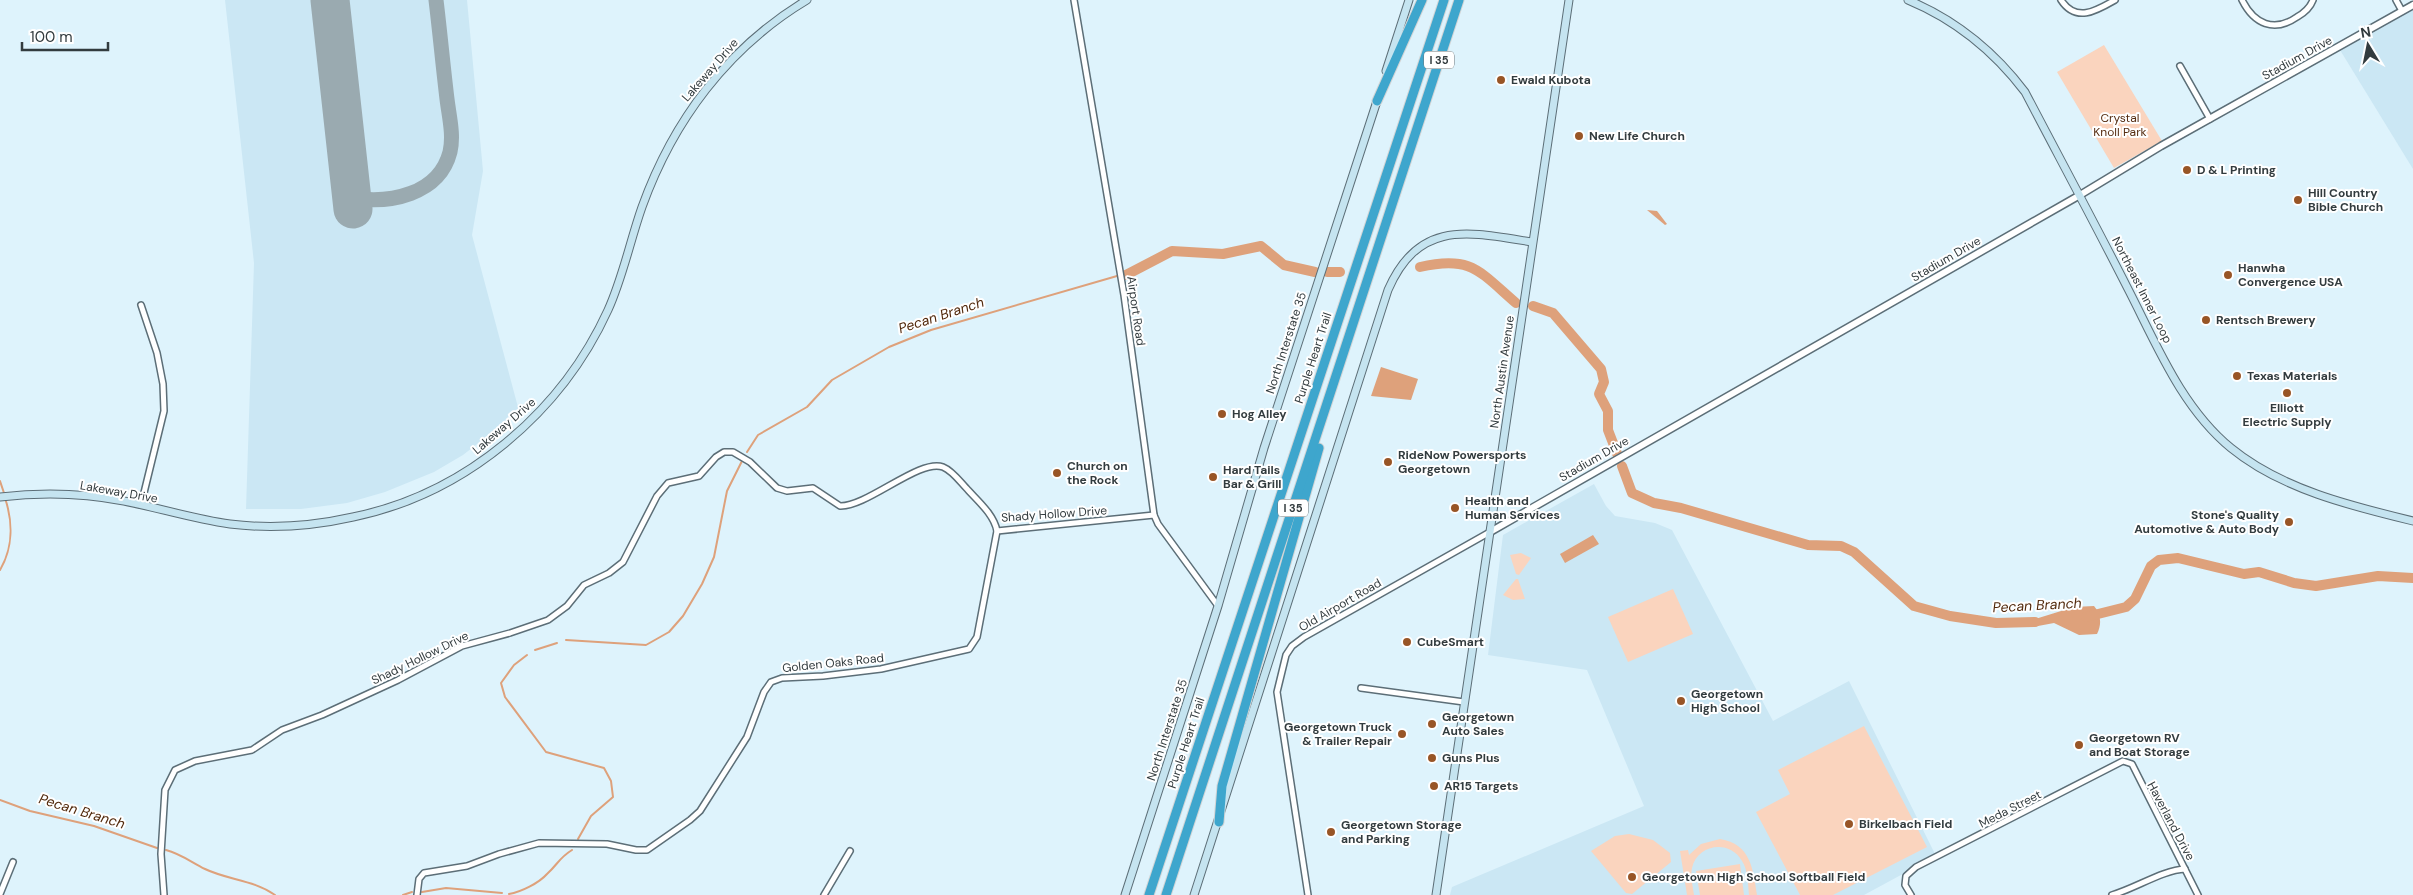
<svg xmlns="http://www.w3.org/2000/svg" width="2413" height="895" viewBox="0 0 2413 895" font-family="'DM Sans',sans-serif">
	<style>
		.built { fill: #cbe7f4 }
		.green { fill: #fad4be }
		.water { fill: #dea17b }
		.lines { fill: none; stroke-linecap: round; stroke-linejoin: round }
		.stream { stroke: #dea17b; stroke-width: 2 }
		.river { stroke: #dea17b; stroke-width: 10 }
		.taxiway { stroke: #9aaab0; stroke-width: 15 }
		.runway { stroke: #9aaab0; stroke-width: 39 }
		.minor-casing { stroke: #5c6e77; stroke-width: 8 }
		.tertiary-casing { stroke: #5c6e77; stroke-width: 9 }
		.secondary-casing { stroke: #5c6e77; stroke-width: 9 }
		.motorway-casing { stroke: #d2d4d5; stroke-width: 11 }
		.minor { stroke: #fff; stroke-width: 5 }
		.tertiary { stroke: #fff; stroke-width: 6 }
		.secondary { stroke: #c5e4f0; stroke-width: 7 }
		.motorway { stroke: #3ea6cd; stroke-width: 9 }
		.poi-dot { fill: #985526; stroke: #fff; stroke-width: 2 }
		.labels { text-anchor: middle; stroke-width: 4; stroke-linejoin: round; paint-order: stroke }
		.shield { fill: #fff; stroke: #707678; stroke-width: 1 }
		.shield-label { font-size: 11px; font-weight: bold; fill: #323b3e }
		.street-label { font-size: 12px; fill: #323b3e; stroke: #fff }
		.poi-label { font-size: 12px; font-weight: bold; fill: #323b3e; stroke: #fff; text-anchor: start }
		.park-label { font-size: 12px; fill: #552d11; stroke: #fff }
		.water-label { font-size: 14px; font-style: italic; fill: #522a0d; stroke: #fff }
	</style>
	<rect width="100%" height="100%" fill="#def3fc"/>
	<g class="built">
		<path d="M225 0H467L483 171 472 235 519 411 463 455 434 472 385 492 347 503 301 509H246L254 263Z"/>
		<path d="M2413 9V169L2340 50Z"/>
		<path d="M1594 484 1606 506 1615 516 1655 523 1672 530 1773 721 1849 681 1936 856 1864 895H1450L1452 887 1644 806 1587 670 1488 655 1503 535Z"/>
	</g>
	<g class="green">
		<path d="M2104 45 2162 141 2114 168 2057 72Z"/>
		<path d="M1521 553 1531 558 1519 575 1516 574 1510 555Z"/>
		<path d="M1516 579H1518L1525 599 1513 600 1503 595Z"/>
		<path d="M1673 589 1693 634 1628 662 1608 617Z"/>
		<path d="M1864 726 1927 847 1833 895H1800L1756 812 1790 794 1778 770Z"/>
		<path d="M1629 834 1653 840 1670 853 1671 862 1632 894 1626 893 1591 851 1615 836Z"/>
		<path d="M1720 839C1751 844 1753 869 1757 895H1749C1748 884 1748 870 1742 861 1730 839 1697 844 1692 868 1690 877 1693 886 1694 895H1687L1680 851 1688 850 1689 855 1701 844Z"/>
		<path d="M1740 864 1744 895H1700L1696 871Z"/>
	</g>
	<g class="water">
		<path d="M1647 210 1657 211 1667 224 1665 225Z"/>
		<path d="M1381 367 1418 379 1411 400 1371 396Z"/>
		<path d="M1593 535 1599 544 1565 563 1560 554Z"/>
		<path d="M2094 606C2101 614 2102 624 2097 634L2079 635 2054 623 2038 626 2016 625 2074 607Z"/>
	</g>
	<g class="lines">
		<g class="stream">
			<path d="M747 452 758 435 807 407 832 380 889 347 931 330 1117 276"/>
			<path d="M0 481 4 493"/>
			<path d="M0 570C13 548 13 522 5 498"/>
			<path d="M566 640 646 645 669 632 683 616 702 584 714 557 727 491 742 461"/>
			<path d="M535 650 557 643"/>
			<path d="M527 655 514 665 501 683 505 697 546 752 604 768 611 781 613 797 591 816 578 839"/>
			<path d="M0 800 30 811 94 826 157 848"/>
			<path d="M166 850C181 854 191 862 205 869 228 880 254 880 275 895"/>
			<path d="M422 892 446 888 502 893"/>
			<path d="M509 894C521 892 539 883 547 874 558 864 559 858 572 850"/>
			<path d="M403 895 412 892"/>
		</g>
		<g class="river">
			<path d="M1420 267C1471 255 1479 271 1516 303"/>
			<path d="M1327 272H1340"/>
			<path d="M1126 275 1172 251 1223 254 1261 246 1284 265 1315 272"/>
			<path d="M1533 306 1553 313 1601 369 1604 382 1599 394 1608 411V430L1618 456"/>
			<path d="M1622 466 1632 493 1654 503 1681 508 1808 545 1841 546 1854 552 1914 606 1950 616 1996 623 2035 622"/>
			<path d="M2086 617 2126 607 2135 599 2151 566 2159 560 2178 558 2244 574 2259 572 2294 583 2316 586 2378 576 2413 578"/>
		</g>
		<path class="taxiway" d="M352 198C389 204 439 195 450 152 454 135 449 116 447 99 443 66 440 33 436 0"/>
		<path class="runway" d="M330 0 353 209"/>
		<g class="minor-casing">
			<g id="minor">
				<path d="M1074 0 1124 295 1154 515 1158 524 1218 606"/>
				<path d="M2061 0C2076 23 2096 11 2115 0"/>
				<path d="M2242 0C2254 24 2274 33 2297 17 2304 13 2310 8 2313 0"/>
				<path d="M2396 0 2402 11"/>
				<path d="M2180 66 2210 119"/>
				<path d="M141 305 157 353 163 384 164 411 141 505"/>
				<path d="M997 531 1154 515"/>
				<path d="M1361 688 1464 702"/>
				<path d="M0 894 13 862"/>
				<path d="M164 895 161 854 165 790 175 770 195 761 252 750 282 730 322 715 398 680 462 646 510 633 548 620 567 606 584 585 609 573 623 562 657 496 668 483 699 476 716 457 724 452H733L750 462 777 488 787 491 813 488 840 506C867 507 920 458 943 467 953 471 961 483 968 490 979 502 994 515 997 531L977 637 969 649 881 669 823 676 782 678 771 682 764 692 747 737 700 811 690 820 647 850H636L607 844 539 843 499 854 467 866 424 873 419 879 417 895"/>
				<path d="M824 895 850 851"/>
				<path d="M1308 895 1277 692 1286 655 1292 646 1304 637 1490 532"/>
				<path d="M1911 895 1905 885 1906 876 1916 867 2123 761 2132 764 2198 895"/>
				<path d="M2112 895C2136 888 2163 870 2185 869"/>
			</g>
		</g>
		<g class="tertiary-casing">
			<path id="tertiary" d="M1490 532 2080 195 2161 146 2413 5"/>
		</g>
		<g class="secondary-casing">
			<g id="secondary">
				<path d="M1908 0C1956 20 1994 51 2025 92 2059 157 2094 222 2127 287 2156 343 2181 407 2231 448 2281 489 2351 506 2413 521"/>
				<path d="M1386 71 1409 0"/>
				<path d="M0 497C41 492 83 493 124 501 159 508 194 519 230 524 271 529 313 526 353 517 465 494 561 413 608 310 623 277 630 241 642 207 673 121 727 48 807 0"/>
				<path d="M1125 895 1218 606 1264 448 1378 98"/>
				<path d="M1194 895 1388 290C1419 219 1468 232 1532 242"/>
				<path d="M1436 895 1569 0"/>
			</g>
		</g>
		<g class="motorway-casing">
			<g id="motorway">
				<path d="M1377 101 1422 0"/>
				<path d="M1219 822 1222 786 1319 448"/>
				<path d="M1149 895 1444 0"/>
				<path d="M1166 895 1459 0"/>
			</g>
		</g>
		<use href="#minor" class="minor"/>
		<use href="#tertiary" class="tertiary"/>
		<use href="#secondary" class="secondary"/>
		<use href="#motorway" class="motorway"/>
	</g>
	<g class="poi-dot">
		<circle cx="1501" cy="80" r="5"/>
		<circle cx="1579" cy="136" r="5"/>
		<circle cx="2187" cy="170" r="5"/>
		<circle cx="2298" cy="200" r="5"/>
		<circle cx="2228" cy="275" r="5"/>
		<circle cx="2206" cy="320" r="5"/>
		<circle cx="2237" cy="376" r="5"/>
		<circle cx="2287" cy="393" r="5"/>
		<circle cx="1222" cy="414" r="5"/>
		<circle cx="1388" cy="462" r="5"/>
		<circle cx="1057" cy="473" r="5"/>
		<circle cx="1213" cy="477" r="5"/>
		<circle cx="1455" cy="508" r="5"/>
		<circle cx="2289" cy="522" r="5"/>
		<circle cx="1407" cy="642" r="5"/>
		<circle cx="1681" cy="701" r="5"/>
		<circle cx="1432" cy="724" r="5"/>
		<circle cx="1402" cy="734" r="5"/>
		<circle cx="2079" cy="745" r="5"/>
		<circle cx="1432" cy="758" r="5"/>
		<circle cx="1434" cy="786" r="5"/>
		<circle cx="1849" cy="824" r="5"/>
		<circle cx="1331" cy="832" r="5"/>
		<circle cx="1632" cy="877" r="5"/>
	</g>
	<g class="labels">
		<g class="shield">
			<rect x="1424" y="51.5" width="30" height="17" rx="4"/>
			<rect x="1278" y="499.5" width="30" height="17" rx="4"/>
		</g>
		<g class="shield-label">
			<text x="1439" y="64">I 35</text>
			<text x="1293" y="512">I 35</text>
		</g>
		<g class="street-label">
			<text transform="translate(2297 58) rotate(-29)" y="4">Stadium Drive</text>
			<text transform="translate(710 70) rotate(-49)" y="4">Lakeway Drive</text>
			<text transform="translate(1946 259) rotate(-30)" y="4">Stadium Drive</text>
			<text transform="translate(2142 290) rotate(63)" y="4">Northeast Inner Loop</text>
			<text transform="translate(1136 311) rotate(82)" y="4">Airport Road</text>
			<text transform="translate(1286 343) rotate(-72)" y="4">North Interstate 35</text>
			<text transform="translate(1313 358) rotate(-72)" y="4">Purple Heart Trail</text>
			<text transform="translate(1502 372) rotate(-82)" y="4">North Austin Avenue</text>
			<text transform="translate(504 426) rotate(-41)" y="4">Lakeway Drive</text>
			<text transform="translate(1594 459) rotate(-30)" y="4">Stadium Drive</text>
			<text transform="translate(119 492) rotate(10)" y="4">Lakeway Drive</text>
			<text transform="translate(1054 514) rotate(-4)" y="4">Shady Hollow Drive</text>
			<text transform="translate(1340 605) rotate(-30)" y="4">Old Airport Road</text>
			<text transform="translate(420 658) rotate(-26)" y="4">Shady Hollow Drive</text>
			<text transform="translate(833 663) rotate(-6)" y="4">Golden Oaks Road</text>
			<text transform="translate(1167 730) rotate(-72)" y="4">North Interstate 35</text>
			<text transform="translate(1186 743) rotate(-72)" y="4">Purple Heart Trail</text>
			<text transform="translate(2010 809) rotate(-27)" y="4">Meda Street</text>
			<text transform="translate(2171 821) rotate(62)" y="4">Haverland Drive</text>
		</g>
		<g class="poi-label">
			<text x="1511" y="84">Ewald Kubota</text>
			<text x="1589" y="140">New Life Church</text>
			<text x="2197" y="174">D &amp; L Printing</text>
			<text x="2308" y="197">Hill Country<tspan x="2308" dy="14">Bible Church</tspan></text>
			<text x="2238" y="272">Hanwha<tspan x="2238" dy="14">Convergence USA</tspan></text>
			<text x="2216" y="324">Rentsch Brewery</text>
			<text x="2247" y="380">Texas Materials</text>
			<text x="2287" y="412" text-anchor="middle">Elliott<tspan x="2287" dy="14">Electric Supply</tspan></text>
			<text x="1232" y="418">Hog Alley</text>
			<text x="1398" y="459">RideNow Powersports<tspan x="1398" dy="14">Georgetown</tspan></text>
			<text x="1067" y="470">Church on<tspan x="1067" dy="14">the Rock</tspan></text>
			<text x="1223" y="474">Hard Tails<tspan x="1223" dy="14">Bar &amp; Grill</tspan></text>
			<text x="1465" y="505">Health and<tspan x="1465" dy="14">Human Services</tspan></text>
			<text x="2279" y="519" text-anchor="end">Stone's Quality<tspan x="2279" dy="14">Automotive &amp; Auto Body</tspan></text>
			<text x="1417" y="646">CubeSmart</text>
			<text x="1691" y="698">Georgetown<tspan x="1691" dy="14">High School</tspan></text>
			<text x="1442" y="721">Georgetown<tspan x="1442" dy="14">Auto Sales</tspan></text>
			<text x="1392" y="731" text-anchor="end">Georgetown Truck<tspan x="1392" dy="14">&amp; Trailer Repair</tspan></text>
			<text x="2089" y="742">Georgetown RV<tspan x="2089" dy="14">and Boat Storage</tspan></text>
			<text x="1442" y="762">Guns Plus</text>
			<text x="1444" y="790">AR15 Targets</text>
			<text x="1859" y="828">Birkelbach Field</text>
			<text x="1341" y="829">Georgetown Storage<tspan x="1341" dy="14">and Parking</tspan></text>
			<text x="1642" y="881">Georgetown High School Softball Field</text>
		</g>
		<g class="park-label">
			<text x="2120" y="122">Crystal<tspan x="2120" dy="14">Knoll Park</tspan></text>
		</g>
		<g class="water-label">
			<text transform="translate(941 315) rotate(-18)" y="5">Pecan Branch</text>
			<text transform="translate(2037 605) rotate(-3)" y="5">Pecan Branch</text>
			<text transform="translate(82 811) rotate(17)" y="5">Pecan Branch</text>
		</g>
	</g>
	<g transform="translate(2368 45) rotate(350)" stroke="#ffffff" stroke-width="4" paint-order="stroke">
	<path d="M0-4L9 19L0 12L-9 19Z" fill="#323b3e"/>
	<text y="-8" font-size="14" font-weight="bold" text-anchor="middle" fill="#323b3e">N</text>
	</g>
	<path d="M22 42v8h86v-8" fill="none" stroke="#323b3e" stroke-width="2.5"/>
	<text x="30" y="42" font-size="15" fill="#323b3e" stroke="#ffffff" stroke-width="4" paint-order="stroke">100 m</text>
</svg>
